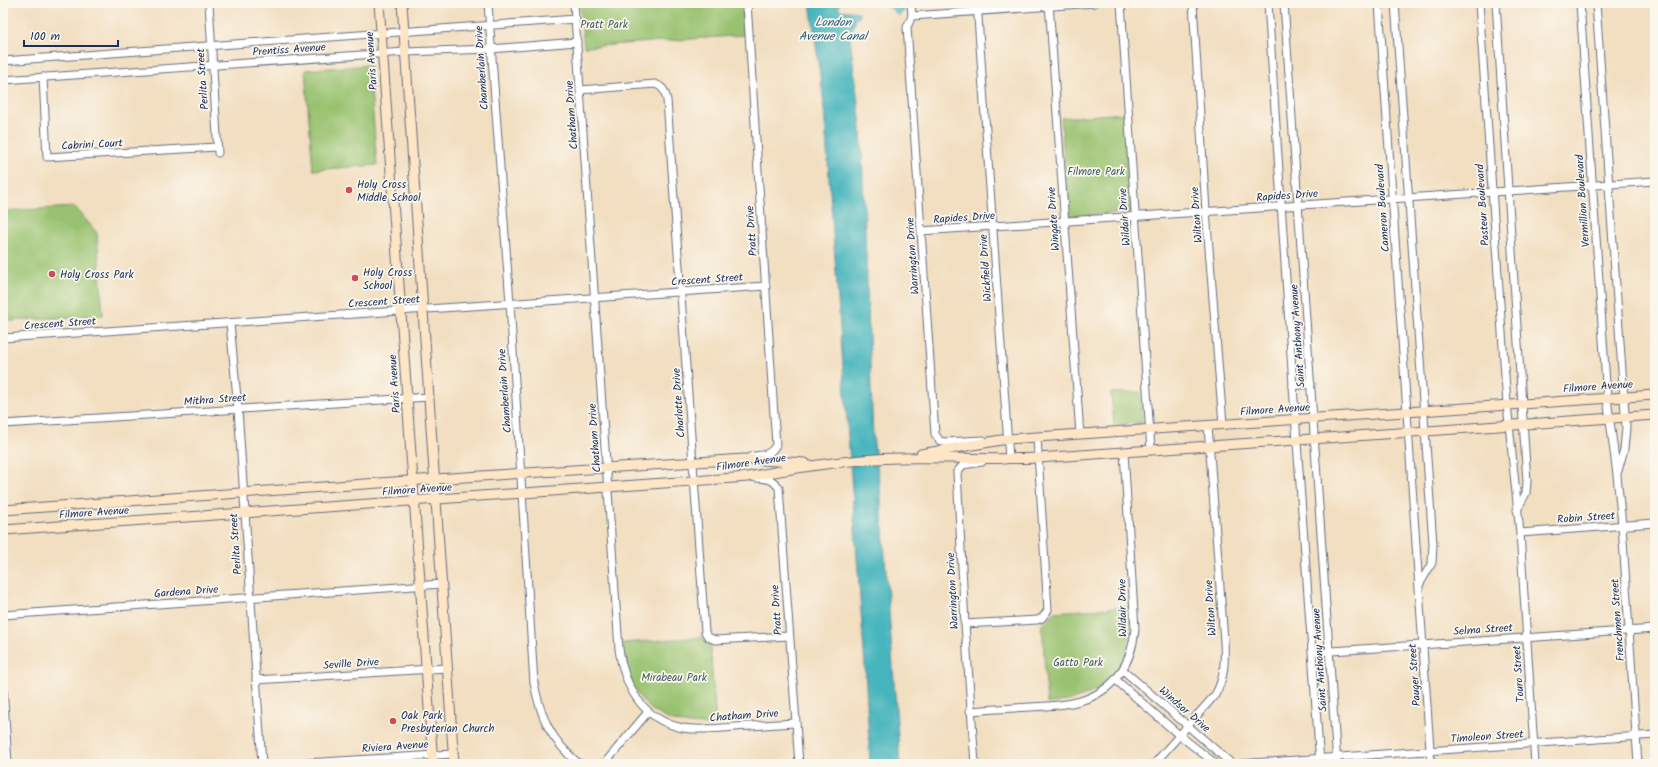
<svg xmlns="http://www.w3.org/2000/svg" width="1658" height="767" viewBox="0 0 1658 767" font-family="Kalam,sans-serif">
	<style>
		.green { fill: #99c26f; stroke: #5a7866 }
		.water { fill: #46b5bd; stroke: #30728e }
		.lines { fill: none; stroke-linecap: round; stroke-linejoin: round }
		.street-casing { stroke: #666c80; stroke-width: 9 }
		.secondary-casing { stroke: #666c80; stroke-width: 11 }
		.street { stroke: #fff; stroke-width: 7 }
		.secondary { stroke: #fde5c5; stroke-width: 9 }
		.poi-dot { fill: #d1495b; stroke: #fbf7ec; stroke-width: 1.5 }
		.labels { text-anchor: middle; stroke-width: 3.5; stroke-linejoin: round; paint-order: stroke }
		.park-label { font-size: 11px; fill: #415b63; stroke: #fbf7ec }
		.street-label { font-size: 11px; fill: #1b2f5e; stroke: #fbf7ec }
		.poi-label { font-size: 11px; fill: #1b2f5e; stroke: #fbf7ec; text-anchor: start }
		.water-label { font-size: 12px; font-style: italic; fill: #2a5e7f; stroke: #fbf7ec }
	</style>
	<rect width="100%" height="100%" fill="#fbf7ec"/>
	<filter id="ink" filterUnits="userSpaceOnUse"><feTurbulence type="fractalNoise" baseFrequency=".025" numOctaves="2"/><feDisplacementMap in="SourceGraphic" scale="8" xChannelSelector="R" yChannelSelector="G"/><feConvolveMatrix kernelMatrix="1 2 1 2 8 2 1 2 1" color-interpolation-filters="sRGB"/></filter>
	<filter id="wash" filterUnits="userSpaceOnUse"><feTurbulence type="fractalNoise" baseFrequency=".012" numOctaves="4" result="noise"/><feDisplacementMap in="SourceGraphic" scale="16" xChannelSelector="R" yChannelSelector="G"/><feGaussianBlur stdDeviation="0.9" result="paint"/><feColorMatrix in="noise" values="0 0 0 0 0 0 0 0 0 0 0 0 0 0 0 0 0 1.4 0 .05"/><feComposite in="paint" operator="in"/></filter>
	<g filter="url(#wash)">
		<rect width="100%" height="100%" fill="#f2dec0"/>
		<g class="green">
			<path d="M580 3H742L745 35 584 47Z"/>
			<path d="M369 65 377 165 313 170 305 70Z"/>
			<path d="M1124 113 1131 212 1068 217 1061 118Z"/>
			<path d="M75 207 97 233 103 315 11 321 3 314V215L4 211Z"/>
			<path d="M1140 392 1142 423 1114 425 1111 393Z"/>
			<path d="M1130 607C1133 650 1121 686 1075 699 1066 702 1056 702 1047 704L1042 623 1050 618 1054 612Z"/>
			<path d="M702 637 710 644 716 724C657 730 627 700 623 643Z"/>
		</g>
		<g class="water">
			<path d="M810 3H839V10L859 12V18H856L850 38 861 127 873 437 880 487 900 764H870L865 666 823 96Z"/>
			<path d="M888 3 904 4V11L898 16 888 6Z"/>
		</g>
	</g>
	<g filter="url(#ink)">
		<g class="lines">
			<g class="street-casing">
				<g id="street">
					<path d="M209 3 218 153"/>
					<path d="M488 3 510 303 534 683C541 719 551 740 579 764"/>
					<path d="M574 3 619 649C624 686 642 720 683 728 700 731 718 728 735 727 755 726 775 724 796 723"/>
					<path d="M747 3 776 445C769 457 762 454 750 457"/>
					<path d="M911 3 912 16 907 27 935 434 940 441 945 442 983 440"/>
					<path d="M977 3 1009 459 1004 460"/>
					<path d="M1049 3 1080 434"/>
					<path d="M1121 3 1151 450"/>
					<path d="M1193 3 1206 211 1223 424"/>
					<path d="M1268 3 1293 386 1320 764"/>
					<path d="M1284 3 1337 764"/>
					<path d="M1379 3 1431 764"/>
					<path d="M1395 3 1433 544 1432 563 1419 585"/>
					<path d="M1479 3 1507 404 1520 533 1535 764"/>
					<path d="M1496 3 1527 482 1526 493 1517 510"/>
					<path d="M1580 3 1607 398 1617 475 1622 525 1638 764"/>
					<path d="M1596 3 1626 427 1624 449 1618 471"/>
					<path d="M912 16 1095 3"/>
					<path d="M3 61 576 19"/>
					<path d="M43 77 47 157 217 147"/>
					<path d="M3 80 405 52 491 49 577 42"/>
					<path d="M580 90 655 84C664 87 665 92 667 100L705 632 708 637 715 640 789 636"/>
					<path d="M921 231 1655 181"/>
					<path d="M230 323 238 409 262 764"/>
					<path d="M3 338 766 286"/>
					<path d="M1293 386 1311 384"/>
					<path d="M3 424 429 397"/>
					<path d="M756 478C766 479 773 478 779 488L799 764"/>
					<path d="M1520 533 1655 523"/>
					<path d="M3 615 442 584"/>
					<path d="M965 624 1037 620 1042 618 1048 610 1037 438"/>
					<path d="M1313 651 1317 652 1655 629"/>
					<path d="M1123 670 1232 764"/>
					<path d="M256 680 447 668"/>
					<path d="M1116 680 1179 735 1216 764"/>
					<path d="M3 686 8 764"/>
					<path d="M970 711C991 709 1011 708 1031 707 1047 706 1064 706 1080 701 1115 691 1132 663 1135 629L1124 452"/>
					<path d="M290 764 453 754"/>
					<path d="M604 764 648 712"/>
					<path d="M975 764 965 624 957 472 963 465 982 462"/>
					<path d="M1154 764 1215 695C1225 678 1225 661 1224 641L1208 426"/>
					<path d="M1239 764 1655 735"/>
				</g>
			</g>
			<g class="secondary-casing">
				<g id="secondary">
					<path d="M379 3 433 764"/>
					<path d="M402 3 454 764"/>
					<path d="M921 454 1007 439 1655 395"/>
					<path d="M3 510 435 479 744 459 805 463"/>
					<path d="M3 530 748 477C798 467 848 459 899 458 945 457 992 460 1038 458L1655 415"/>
				</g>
			</g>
			<use href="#street" class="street"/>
			<use href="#secondary" class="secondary"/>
		</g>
	</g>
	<g class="poi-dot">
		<circle cx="349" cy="190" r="4"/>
		<circle cx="52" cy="274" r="4"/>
		<circle cx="355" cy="278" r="4"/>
		<circle cx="393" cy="721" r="4"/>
	</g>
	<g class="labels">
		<g class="park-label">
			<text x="604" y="28">Pratt Park</text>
			<text x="1096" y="175">Filmore Park</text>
			<text x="1078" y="666">Gatto Park</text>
			<text x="674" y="681">Mirabeau Park</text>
		</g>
		<g class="street-label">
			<text transform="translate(289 49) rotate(-4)" y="4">Prentiss Avenue</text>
			<text transform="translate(371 61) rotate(-94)" y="4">Paris Avenue</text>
			<text transform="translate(481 68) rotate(-94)" y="4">Chamberlain Drive</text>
			<text transform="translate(202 79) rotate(-94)" y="4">Perlita Street</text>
			<text transform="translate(571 115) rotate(-94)" y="4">Chatham Drive</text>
			<text transform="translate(92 144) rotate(-3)" y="4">Cabrini Court</text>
			<text transform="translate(1287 195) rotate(-4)" y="4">Rapides Drive</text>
			<text transform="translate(1582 201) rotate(-94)" y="4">Vermillion Boulevard</text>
			<text transform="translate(1482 205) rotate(-94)" y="4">Pasteur Boulevard</text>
			<text transform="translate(1382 208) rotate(-94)" y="4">Cameron Boulevard</text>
			<text transform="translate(1196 215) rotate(-94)" y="4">Wilton Drive</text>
			<text transform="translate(964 217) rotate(-4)" y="4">Rapides Drive</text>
			<text transform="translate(1124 217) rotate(-94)" y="4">Wildair Drive</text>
			<text transform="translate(1053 219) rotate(-94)" y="4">Wingate Drive</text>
			<text transform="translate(751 231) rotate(-94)" y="4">Pratt Drive</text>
			<text transform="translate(912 256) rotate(-94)" y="4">Warrington Drive</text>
			<text transform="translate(985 268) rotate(-94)" y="4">Wickfield Drive</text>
			<text transform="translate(707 279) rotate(-4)" y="4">Crescent Street</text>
			<text transform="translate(384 301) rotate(-4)" y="4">Crescent Street</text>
			<text transform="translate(60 323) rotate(-4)" y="4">Crescent Street</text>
			<text transform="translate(1297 336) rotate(-94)" y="4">Saint Anthony Avenue</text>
			<text transform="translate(394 384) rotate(-94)" y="4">Paris Avenue</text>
			<text transform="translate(1598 386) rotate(-4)" y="4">Filmore Avenue</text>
			<text transform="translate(504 391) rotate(-94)" y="4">Chamberlain Drive</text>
			<text transform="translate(215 399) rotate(-4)" y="4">Mithra Street</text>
			<text transform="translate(678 403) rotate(-94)" y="4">Charlotte Drive</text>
			<text transform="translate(1275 409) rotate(-4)" y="4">Filmore Avenue</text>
			<text transform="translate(594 438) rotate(-94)" y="4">Chatham Drive</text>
			<text transform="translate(751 462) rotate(-8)" y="4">Filmore Avenue</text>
			<text transform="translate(417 489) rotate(-4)" y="4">Filmore Avenue</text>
			<text transform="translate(94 512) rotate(-4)" y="4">Filmore Avenue</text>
			<text transform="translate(1586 517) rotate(-4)" y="4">Robin Street</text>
			<text transform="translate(235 544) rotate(-94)" y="4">Perlita Street</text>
			<text transform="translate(186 591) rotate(-4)" y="4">Gardena Drive</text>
			<text transform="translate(952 591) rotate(-93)" y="4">Warrington Drive</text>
			<text transform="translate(1122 608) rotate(-91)" y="4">Wildair Drive</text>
			<text transform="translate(1210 608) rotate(-94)" y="4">Wilton Drive</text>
			<text transform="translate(776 610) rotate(-94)" y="4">Pratt Drive</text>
			<text transform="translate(1617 620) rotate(-94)" y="4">Frenchmen Street</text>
			<text transform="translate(1483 629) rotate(-4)" y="4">Selma Street</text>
			<text transform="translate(1319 660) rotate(-94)" y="4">Saint Anthony Avenue</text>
			<text transform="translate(351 663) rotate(-4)" y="4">Seville Drive</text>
			<text transform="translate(1518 674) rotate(-94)" y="4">Touro Street</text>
			<text transform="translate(1414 675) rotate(-94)" y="4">Pauger Street</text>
			<text transform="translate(1185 709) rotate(41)" y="4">Windsor Drive</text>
			<text transform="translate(744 715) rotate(-4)" y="4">Chatham Drive</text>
			<text transform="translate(1487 736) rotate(-4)" y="4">Timoleon Street</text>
			<text transform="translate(395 746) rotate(-4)" y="4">Riviera Avenue</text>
		</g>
		<g class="poi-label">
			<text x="357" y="188">Holy Cross<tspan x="357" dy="13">Middle School</tspan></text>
			<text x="363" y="276">Holy Cross<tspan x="363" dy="13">School</tspan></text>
			<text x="60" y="278">Holy Cross Park</text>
			<text x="401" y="719">Oak Park<tspan x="401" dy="13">Presbyterian Church</tspan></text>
		</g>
		<g class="water-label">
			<text x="833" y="26">London<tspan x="833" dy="14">Avenue Canal</tspan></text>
		</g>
	</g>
	<rect width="1658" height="767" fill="none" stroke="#fbf7ec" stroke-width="16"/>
	<path d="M24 40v6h94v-6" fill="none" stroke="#1b2f5e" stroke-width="2"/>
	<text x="30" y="40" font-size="12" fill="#1b2f5e" stroke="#fbf7ec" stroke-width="3" paint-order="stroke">100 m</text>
</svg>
